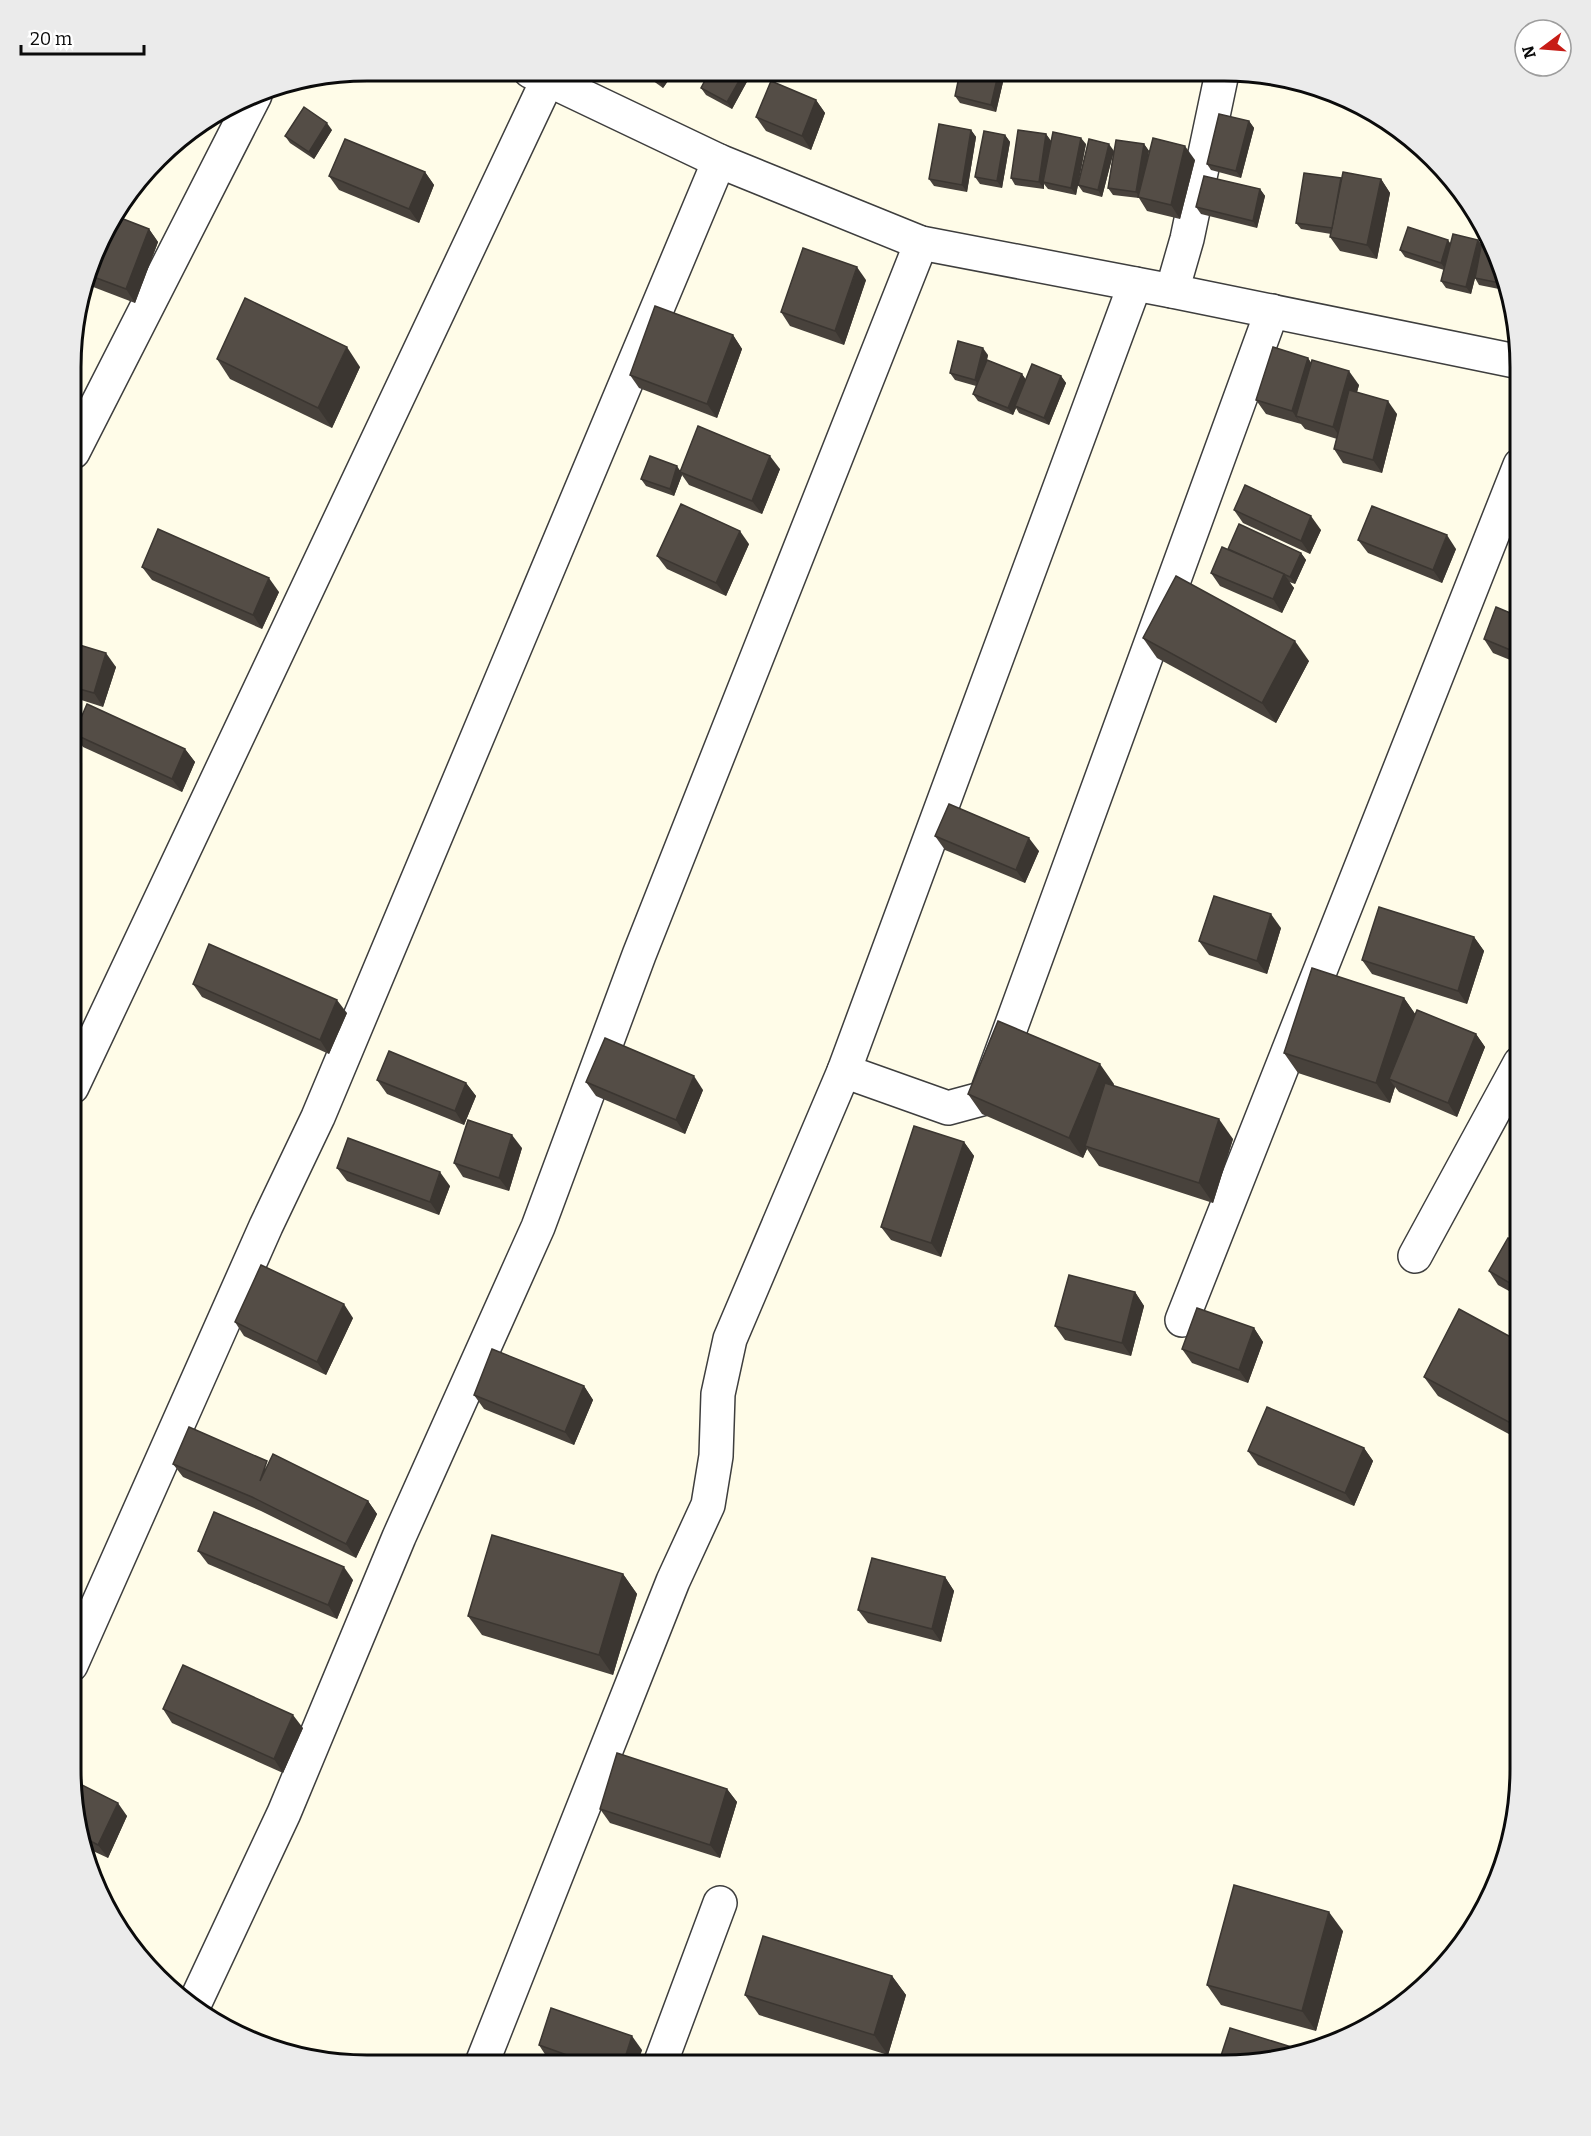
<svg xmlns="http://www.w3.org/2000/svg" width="1591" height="2136" viewBox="0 0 1591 2136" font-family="Bitter,serif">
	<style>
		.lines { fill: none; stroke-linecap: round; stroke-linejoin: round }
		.minor-casing { stroke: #3e3e3e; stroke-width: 36 }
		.minor { stroke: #fff; stroke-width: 33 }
		.wall { fill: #48423c }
		.shaded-wall { fill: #3b3631 }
		.building { fill: #544d46; stroke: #3b3631; stroke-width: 1.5 }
		.rim { fill: none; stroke: #0b0b0b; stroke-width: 3 }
	</style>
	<rect width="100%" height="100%" fill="#fffce8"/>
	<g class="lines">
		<g class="minor-casing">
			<g id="minor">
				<path d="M530 71 719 161 921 243 1172 291 1520 362"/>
				<path d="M1172 291 1187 239 1222 73"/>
				<path d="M73 452 255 95"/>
				<path d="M844 1071 948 1108 985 1098 1272 311"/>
				<path d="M72 1087 548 79"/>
				<path d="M1415 1256 1520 1063"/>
				<path d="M1182 1320 1520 465"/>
				<path d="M71 1665 266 1226 318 1117 719 161"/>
				<path d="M193 2007 284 1813 399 1537 538 1227 639 955 921 243"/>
				<path d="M482 2063 673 1581 708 1505 716 1456 718 1394 730 1339 844 1071 1135 284"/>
				<path d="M660 2064 720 1903"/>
			</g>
		</g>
		<use href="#minor" class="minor"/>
	</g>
	<g class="wall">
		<path d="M642 71H675L663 88 645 75Z"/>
		<path d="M710 71 744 72 749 78 732 109 706 95 701 88Z"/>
		<path d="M1149 73H1175L1174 78Z"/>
		<path d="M998 75 1003 82 996 112 960 103 955 96Z"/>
		<path d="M816 100 825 113 811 150 766 131 756 117Z"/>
		<path d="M1249 121 1254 128 1241 178 1211 170 1207 164Z"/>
		<path d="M332 130 314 159 290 143 285 136Z"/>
		<path d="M971 130 976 137 967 192 934 186 929 179Z"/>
		<path d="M1046 134 1051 141 1086 144 1076 195 1048 189 1044 184V189L1015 185 1011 178Z"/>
		<path d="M1005 135 1010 142 1002 188 980 184 975 177Z"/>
		<path d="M1144 144 1149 151 1147 160H1195L1180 219 1147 211 1139 198 1113 195 1108 188 1113 154 1102 197 1083 192 1078 185 1114 151Z"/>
		<path d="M425 172 434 185 419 223 339 190 329 176Z"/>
		<path d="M1381 179 1390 193 1377 259 1340 251 1330 237 1331 234 1301 229 1296 223 1342 180Z"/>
		<path d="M1260 189 1265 196 1257 228 1201 214 1196 207Z"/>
		<path d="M110 219 149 229 158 242 135 303 88 285Z"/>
		<path d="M1490 235 1510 289 1509 291 1479 285 1475 278 1471 294 1446 288 1441 281 1444 270 1405 257 1400 250 1478 240 1481 245Z"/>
		<path d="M866 280 844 345 790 326 781 312Z"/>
		<path d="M733 335 742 349 717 418 639 388 630 375Z"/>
		<path d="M988 355 987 360 1022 374 1025 379 1061 376 1066 383 1049 425 1019 413 1016 408 1013 415 978 401 973 394 976 386 955 380 950 373Z"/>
		<path d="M1308 358 1311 363 1359 385 1357 392 1397 414 1382 473 1343 463 1334 449 1337 439 1305 429 1301 424 1266 414 1256 400Z"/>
		<path d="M217 359 360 367 332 428 230 379Z"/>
		<path d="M780 469 762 514 689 485 682 475 674 496 646 486 641 479 680 470Z"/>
		<path d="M1520 469V505L1512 494Z"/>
		<path d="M1234 510 1321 530 1310 554 1243 523Z"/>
		<path d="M1358 540 1456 549 1442 583 1368 553Z"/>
		<path d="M749 544 726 596 667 569 657 556Z"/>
		<path d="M1301 553 1306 560 1295 584 1289 582 1294 588 1282 613 1220 586 1211 573Z"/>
		<path d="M142 567 279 592 262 629 152 580Z"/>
		<path d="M1520 617V664L1493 653 1484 639Z"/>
		<path d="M1143 638 1309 661 1276 723 1157 658Z"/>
		<path d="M73 643 116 667 103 707 72 697Z"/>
		<path d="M74 734 185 749 195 762 182 792 83 747Z"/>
		<path d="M935 836 1039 851 1025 883 945 850Z"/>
		<path d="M1281 928 1267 974 1209 955 1199 941Z"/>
		<path d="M1474 937 1484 951 1467 1004 1372 974 1362 960Z"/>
		<path d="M193 984 347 1013 329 1054 202 997Z"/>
		<path d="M1404 998 1415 1014 1476 1034 1485 1047 1457 1117 1399 1092 1395 1087 1390 1103 1298 1073 1284 1053Z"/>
		<path d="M377 1080 466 1083 476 1096 464 1125 387 1094Z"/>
		<path d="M586 1082 703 1090 685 1134 596 1096Z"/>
		<path d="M1114 1084 1113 1086 1233 1139 1213 1203 1099 1166 1087 1149 1083 1158 982 1114 968 1094Z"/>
		<path d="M964 1142 974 1156 941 1257 891 1240 881 1227Z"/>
		<path d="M522 1148 509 1191 463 1177 454 1163Z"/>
		<path d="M337 1168 450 1186 439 1215 347 1181Z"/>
		<path d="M1520 1244V1297L1498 1285 1489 1271Z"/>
		<path d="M1135 1292 1144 1306 1131 1356 1065 1340 1055 1326Z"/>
		<path d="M353 1318 326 1375 244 1336 235 1322Z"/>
		<path d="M1254 1328 1263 1342 1248 1383 1192 1363 1182 1349Z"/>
		<path d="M1520 1342V1440L1438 1396 1424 1377Z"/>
		<path d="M584 1386 593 1400 574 1445 484 1409 474 1395Z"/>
		<path d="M1364 1448 1373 1461 1354 1506 1258 1465 1248 1451Z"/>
		<path d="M173 1464 368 1501 377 1514 356 1558 261 1511 183 1477Z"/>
		<path d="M198 1551 353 1580 337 1619 208 1564Z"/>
		<path d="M623 1574 637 1594 613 1675 482 1635 468 1616Z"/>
		<path d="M945 1577 954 1591 941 1642 868 1623 858 1610Z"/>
		<path d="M163 1709 303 1728 283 1773 172 1723Z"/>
		<path d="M72 1780 127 1816 108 1858 80 1845Z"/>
		<path d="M727 1789 737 1802 720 1858 610 1823 600 1809Z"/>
		<path d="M1343 1931 1316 2031 1221 2005 1207 1985Z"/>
		<path d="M892 1976 906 1995 888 2055 759 2015 745 1995Z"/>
		<path d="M539 2045 642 2050 637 2064H562L548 2059Z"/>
	</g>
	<g class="shaded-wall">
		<path d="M665 71H675L663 88 659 81Z"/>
		<path d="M744 72 749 78 732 109 727 102Z"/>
		<path d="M1170 73H1175L1174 78Z"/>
		<path d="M998 75 1003 82 996 112 991 105Z"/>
		<path d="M816 100 825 113 811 150 802 136Z"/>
		<path d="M1249 121 1254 128 1241 178 1236 171Z"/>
		<path d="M327 123 332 130 314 159 309 152Z"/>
		<path d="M971 130 976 137 967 192 962 185Z"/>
		<path d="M1046 134 1051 141 1043 182 1044 184V189L1039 182Z"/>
		<path d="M1005 135 1010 142 1002 188 997 181Z"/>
		<path d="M1081 138 1086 144 1076 195 1071 188Z"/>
		<path d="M1109 144 1114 151 1102 197 1098 190Z"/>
		<path d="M1144 144 1149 151 1141 199 1136 192Z"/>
		<path d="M1185 146 1195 160 1180 219 1171 205Z"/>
		<path d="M425 172 434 185 419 223 409 209Z"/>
		<path d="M1381 179 1390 193 1377 259 1367 245Z"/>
		<path d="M1260 189 1265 196 1257 228 1253 221Z"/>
		<path d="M149 229 158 242 135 303 126 289Z"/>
		<path d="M1448 240 1453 247 1446 270 1441 263Z"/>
		<path d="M1478 240 1483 247 1471 294 1466 287Z"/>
		<path d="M857 267 866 280 844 345 835 331Z"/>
		<path d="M1506 278 1510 289 1509 291 1505 284Z"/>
		<path d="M733 335 742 349 717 418 707 404Z"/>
		<path d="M347 347 360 367 332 428 318 408Z"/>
		<path d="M983 348 988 355 980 387 975 380Z"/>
		<path d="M1308 358 1317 372 1296 416 1301 424 1292 411Z"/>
		<path d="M1349 371 1359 385 1343 441 1333 427Z"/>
		<path d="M1022 374 1027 381 1015 406 1016 408 1013 415 1008 408Z"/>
		<path d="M1061 376 1066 383 1049 425 1044 418Z"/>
		<path d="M73 396 77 402 73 411Z"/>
		<path d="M1388 401 1397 414 1382 473 1373 460Z"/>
		<path d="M770 456 780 469 762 514 752 501Z"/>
		<path d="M677 466 681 472H680L682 475 674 496 670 489Z"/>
		<path d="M1311 516 1321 530 1310 554 1301 541Z"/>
		<path d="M740 531 749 544 726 596 716 583Z"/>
		<path d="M1447 535 1456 549 1442 583 1433 570Z"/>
		<path d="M1301 553 1306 560 1295 584 1290 577Z"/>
		<path d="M1284 574 1294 588 1282 613 1273 599Z"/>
		<path d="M269 578 279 592 262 629 253 615Z"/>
		<path d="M1295 641 1309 661 1276 723 1262 703Z"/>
		<path d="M106 653 116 667 103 707 94 693Z"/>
		<path d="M185 749 195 762 182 792 172 779Z"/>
		<path d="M1029 838 1039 851 1025 883 1016 870Z"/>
		<path d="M1271 914 1281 928 1267 974 1257 961Z"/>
		<path d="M1474 937 1484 951 1467 1004 1458 991Z"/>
		<path d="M1404 998 1418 1018 1389 1079 1395 1087 1390 1103 1376 1083Z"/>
		<path d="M337 1000 347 1013 329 1054 320 1040Z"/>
		<path d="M1476 1034 1485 1047 1457 1117 1448 1103Z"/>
		<path d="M1100 1064 1114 1084 1088 1147 1085 1146 1087 1149 1083 1158 1069 1138Z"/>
		<path d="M694 1076 703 1090 685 1134 676 1120Z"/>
		<path d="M466 1083 476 1096 464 1125 455 1111Z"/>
		<path d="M1219 1119 1233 1139 1213 1203 1199 1183Z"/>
		<path d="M512 1135 522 1148 509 1191 499 1178Z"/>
		<path d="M964 1142 974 1156 941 1257 931 1243Z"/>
		<path d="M440 1172 450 1186 439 1215 430 1202Z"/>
		<path d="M1135 1292 1144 1306 1131 1356 1122 1343Z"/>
		<path d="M344 1304 353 1318 326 1375 317 1362Z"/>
		<path d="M1254 1328 1263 1342 1248 1383 1239 1370Z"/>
		<path d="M584 1386 593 1400 574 1445 565 1432Z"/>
		<path d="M1364 1448 1373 1461 1354 1506 1345 1493Z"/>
		<path d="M368 1501 377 1514 356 1558 346 1544Z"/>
		<path d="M344 1567 353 1580 337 1619 328 1605Z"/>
		<path d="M623 1574 637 1594 613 1675 599 1655Z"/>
		<path d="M945 1577 954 1591 941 1642 932 1629Z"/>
		<path d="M293 1715 303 1728 283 1773 274 1759Z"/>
		<path d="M727 1789 737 1802 720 1858 710 1845Z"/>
		<path d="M118 1803 127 1816 108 1858 98 1845Z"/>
		<path d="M1329 1912 1343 1931 1316 2031 1302 2011Z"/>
		<path d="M892 1976 906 1995 888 2055 874 2035Z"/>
		<path d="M632 2036 642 2050 637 2064H623Z"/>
		<path d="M1298 2049 1302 2055 1296 2056Z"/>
	</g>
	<g class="building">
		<path d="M645 71H665L659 81Z"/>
		<path d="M710 71 744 72 727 102 701 88Z"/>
		<path d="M960 72H985L998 75 991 105 955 96Z"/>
		<path d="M771 81 816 100 802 136 756 117Z"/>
		<path d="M304 107 327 123 309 152 285 136Z"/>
		<path d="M1219 114 1249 121 1236 171 1207 164Z"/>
		<path d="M939 124 971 130 962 185 929 179Z"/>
		<path d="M1018 130 1046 134 1039 182 1011 178Z"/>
		<path d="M984 131 1005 135 997 181 975 177Z"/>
		<path d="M1053 132 1081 138 1071 188 1043 182Z"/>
		<path d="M1153 138 1185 146 1171 205 1138 197Z"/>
		<path d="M345 139 425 172 409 209 329 176Z"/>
		<path d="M1089 139 1109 144 1098 190 1078 185Z"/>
		<path d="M1116 140 1144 144 1136 192 1108 188Z"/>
		<path d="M1343 172 1381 179 1367 245 1330 237Z"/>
		<path d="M1304 173 1341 178 1332 228 1296 223Z"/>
		<path d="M1204 176 1260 189 1253 221 1196 207Z"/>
		<path d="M113 215 149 229 126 289 91 276 110 219Z"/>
		<path d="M1408 227 1448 240 1441 263 1400 250Z"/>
		<path d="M1484 231 1487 232 1490 235 1506 278 1505 284 1475 278Z"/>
		<path d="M1453 234 1478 240 1466 287 1441 281Z"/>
		<path d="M803 248 857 267 835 331 781 312Z"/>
		<path d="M245 298 347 347 318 408 217 359Z"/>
		<path d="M655 306 733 335 707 404 630 375Z"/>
		<path d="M958 341 983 348 975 380 950 373Z"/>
		<path d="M1273 347 1308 358 1292 411 1256 400Z"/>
		<path d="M987 360 1022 374 1008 408 973 394Z"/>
		<path d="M1312 360 1349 371 1333 427 1296 416Z"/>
		<path d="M1032 364 1061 376 1044 418 1015 406Z"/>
		<path d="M1349 390 1388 401 1373 460 1334 449Z"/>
		<path d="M698 426 770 456 752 501 680 472Z"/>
		<path d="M650 456 677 466 670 489 641 479Z"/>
		<path d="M1520 469V496L1512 494Z"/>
		<path d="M1245 485 1311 516 1301 541 1234 510Z"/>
		<path d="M681 504 740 531 716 583 657 556Z"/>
		<path d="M1372 506 1447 535 1433 570 1358 540Z"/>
		<path d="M1239 524 1301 553 1290 577 1228 549Z"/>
		<path d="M158 529 269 578 253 615 142 567Z"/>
		<path d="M1222 547 1284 574 1273 599 1211 573Z"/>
		<path d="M1176 576 1295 641 1262 703 1143 638Z"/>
		<path d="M1496 607 1520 617V654L1484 639Z"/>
		<path d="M73 643 106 653 94 693 72 687Z"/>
		<path d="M87 704 185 749 172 779 74 734Z"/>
		<path d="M949 804 1029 838 1016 870 935 836Z"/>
		<path d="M1214 896 1271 914 1257 961 1199 941Z"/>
		<path d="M1379 907 1474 937 1458 991 1362 960Z"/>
		<path d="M209 944 337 1000 320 1040 193 984Z"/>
		<path d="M1312 968 1404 998 1376 1083 1284 1053Z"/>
		<path d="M1417 1010 1476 1034 1448 1103 1389 1079Z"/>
		<path d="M998 1021 1100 1064 1069 1138 968 1094Z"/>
		<path d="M605 1038 694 1076 676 1120 586 1082Z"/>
		<path d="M389 1051 466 1083 455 1111 377 1080Z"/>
		<path d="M1105 1083 1219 1119 1199 1183 1085 1146Z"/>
		<path d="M468 1120 512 1135 499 1178 454 1163Z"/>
		<path d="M914 1126 964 1142 931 1243 881 1227Z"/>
		<path d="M348 1138 440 1172 430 1202 337 1168Z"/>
		<path d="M1508 1238 1520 1244V1289L1489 1271Z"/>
		<path d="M261 1265 344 1304 317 1362 235 1322Z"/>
		<path d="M1069 1275 1135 1292 1122 1343 1055 1326Z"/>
		<path d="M1197 1308 1254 1328 1239 1370 1182 1349Z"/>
		<path d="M1459 1309 1520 1342V1428L1424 1377Z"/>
		<path d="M492 1349 584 1386 565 1432 474 1395Z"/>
		<path d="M1267 1407 1364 1448 1345 1493 1248 1451Z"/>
		<path d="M189 1427 267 1461 260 1481 273 1454 368 1501 346 1544 252 1497 173 1464Z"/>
		<path d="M214 1512 344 1567 328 1605 198 1551Z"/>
		<path d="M492 1535 623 1574 599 1655 468 1616Z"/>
		<path d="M872 1558 945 1577 932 1629 858 1610Z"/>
		<path d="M183 1665 293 1715 274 1759 163 1709Z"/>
		<path d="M617 1753 727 1789 710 1845 600 1809Z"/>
		<path d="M72 1780 118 1803 98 1845 79 1835Z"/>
		<path d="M1234 1885 1329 1912 1302 2011 1207 1985Z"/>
		<path d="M763 1936 892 1976 874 2035 745 1995Z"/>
		<path d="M551 2008 632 2036 623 2064H592L539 2045Z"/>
		<path d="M1230 2028 1298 2049 1296 2056 1225 2066 1218 2065Z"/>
		<path d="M496 2060 507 2064 494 2063Z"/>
	</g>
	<path d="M0 0H1591V2136H0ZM367 81H1224A286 286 0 0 1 1510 367V1769A286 286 0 0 1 1224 2055H367A286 286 0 0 1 81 1769V367A286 286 0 0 1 367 81Z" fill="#ebebeb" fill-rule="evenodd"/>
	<path class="rim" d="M367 81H1224A286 286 0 0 1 1510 367V1769A286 286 0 0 1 1224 2055H367A286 286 0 0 1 81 1769V367A286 286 0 0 1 367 81Z"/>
	<g transform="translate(1543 48) rotate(254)"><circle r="28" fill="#ffffff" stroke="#9d9d9d" stroke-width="1.5"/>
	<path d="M0-4.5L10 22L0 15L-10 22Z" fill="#c71c16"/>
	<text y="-9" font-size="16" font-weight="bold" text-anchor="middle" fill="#0b0b0b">N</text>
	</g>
	<path d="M21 45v9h123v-9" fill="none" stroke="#0b0b0b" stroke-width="3"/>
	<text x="30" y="45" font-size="18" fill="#0b0b0b" stroke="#ffffff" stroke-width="4.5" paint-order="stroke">20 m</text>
</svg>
